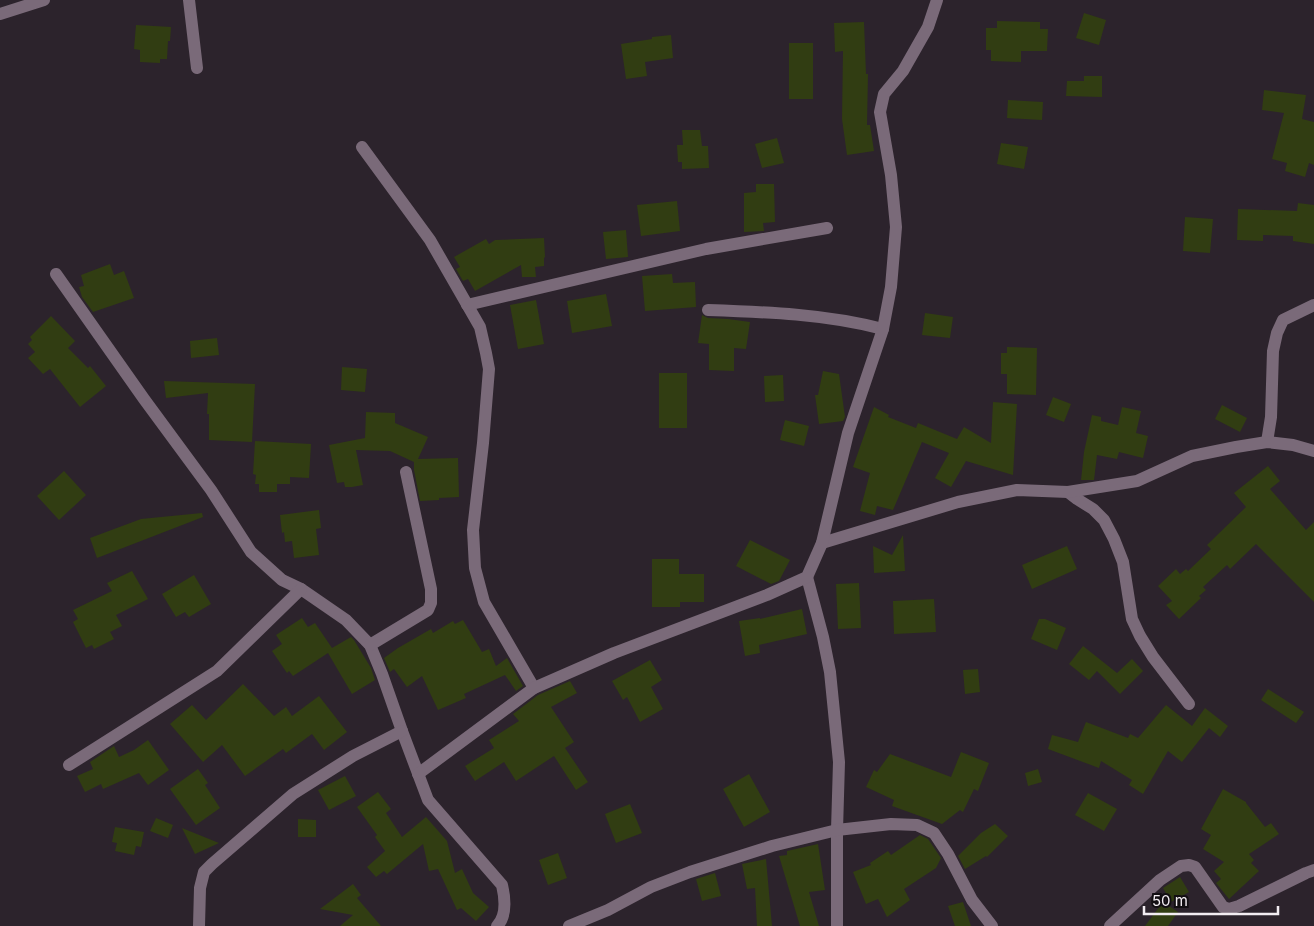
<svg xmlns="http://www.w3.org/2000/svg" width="1314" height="926" viewBox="0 0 1314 926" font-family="Inter,sans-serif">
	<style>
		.building { fill: #313d12 }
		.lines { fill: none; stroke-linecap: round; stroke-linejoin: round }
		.minor { stroke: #7a6a79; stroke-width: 12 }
	</style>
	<rect width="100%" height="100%" fill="#2c232c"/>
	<g class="building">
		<path d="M1084 13 1106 20 1099 45 1076 38Z"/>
		<path d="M997 21 1040 22V29H1048L1047 51H1021V62L991 61V50H986V28H997Z"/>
		<path d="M864 22 866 74H868L867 125H870L874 151 847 155 842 119 843 51 835 52 834 23Z"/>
		<path d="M136 25 171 27 170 41H168L167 59H160V63L140 62V50L134 49Z"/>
		<path d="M671 35 673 58 645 62 647 76 626 79 621 44 652 39V37Z"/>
		<rect x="789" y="43" width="24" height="56"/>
		<path d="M1084 76H1102V97L1066 96 1067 81H1084Z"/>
		<path d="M1264 90 1306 95 1302 119 1314 122V165L1309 163 1305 177 1285 171 1287 163 1272 159 1284 113 1262 110Z"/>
		<path d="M1008 100 1043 102 1042 120 1007 118Z"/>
		<path d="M682 130H700L702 146H708L709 168 682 169V162H678L677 145H683Z"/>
		<path d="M777 138 784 163 762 168 755 144Z"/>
		<path d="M1001 143 1028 147 1024 169 997 164Z"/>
		<path d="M756 184H774L775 222 763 223 764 231 744 232V193L756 192Z"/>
		<path d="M677 201 680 231 641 236 637 205Z"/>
		<path d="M1298 203 1314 205V244L1293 241V236L1263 235V241L1237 240 1238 209 1297 211Z"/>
		<path d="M1185 217 1213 219 1210 253 1183 251Z"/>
		<path d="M626 230 628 257 606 259 603 232Z"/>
		<path d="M544 238 545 257 544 258V266L535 267 536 277H522L521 265 475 291 468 279 463 281 456 269 460 267 454 257 486 239 489 244 495 240Z"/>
		<path d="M110 264 114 275 124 271 134 298 93 312 82 297 79 287 84 286 81 275Z"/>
		<path d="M672 274 673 283 695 282 696 307 645 311 642 276Z"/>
		<path d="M606 294 612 326 572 333 567 301Z"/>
		<path d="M536 300 544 344 518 349 510 305Z"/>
		<path d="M925 313 953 317 950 338 922 335Z"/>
		<path d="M702 315 708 318 728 319 750 322 746 349 734 348V371L709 370V344L698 343Z"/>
		<path d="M51 316 75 341 68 348 88 368 90 366 106 386 80 407 50 369 43 374 28 358 35 352 28 344 32 340 30 337Z"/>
		<path d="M217 338 219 355 191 358 190 341Z"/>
		<path d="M1007 347 1037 348 1036 395 1007 394V374H1001V353H1007Z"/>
		<path d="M342 367 367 369 365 392 341 390Z"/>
		<path d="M823 371 839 374 845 417 843 421 819 424 815 395H818Z"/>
		<rect x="659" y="373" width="28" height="55"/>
		<path d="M783 375 784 401 765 402 764 376Z"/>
		<path d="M164 381 255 384 252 442 209 440V414H207L208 393 166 398Z"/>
		<path d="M1053 397 1071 404 1064 422 1046 415Z"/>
		<path d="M993 402 1017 404 1013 475 966 461 951 487 935 478 949 453 922 442 893 510 877 506 875 515 860 511 870 473 853 467 874 407 889 415 888 417 916 428 918 423 957 439 964 427 991 443Z"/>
		<path d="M1222 405 1247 418 1240 432 1215 419Z"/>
		<path d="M1122 407 1141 411 1136 433 1148 436 1143 458 1119 452 1117 459 1097 455 1094 480H1081L1084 452 1092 415 1101 417V421L1118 425Z"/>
		<path d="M366 412 395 413V423L428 437 418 459 458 458 459 497 439 498V500L420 501 414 470V462L390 451 356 450 363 485 352 487H345L344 482 337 483 329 445 365 438Z"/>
		<path d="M785 420 809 426 804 446 780 440Z"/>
		<path d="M255 441 311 444 309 478 290 477V484H277V492H259V484H255L256 475 253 474Z"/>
		<path d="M1268 466 1280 481 1270 489 1306 530 1314 522V602L1256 544 1230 569 1227 565 1203 587 1206 590 1199 596 1201 598 1179 619 1166 605 1172 601 1158 586 1176 569 1180 574 1186 569 1188 571 1211 549 1207 545 1246 507 1234 493Z"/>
		<path d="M64 471 86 495 59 520 37 496Z"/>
		<path d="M319 510 321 528 316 529 319 555 294 558 292 541 285 542 284 532 282 533 280 515Z"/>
		<path d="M202 513 203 517 97 558 90 538 141 519Z"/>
		<path d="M903 535 905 571 874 573 873 546 892 555Z"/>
		<path d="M750 540 790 560 779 581 771 584 736 566Z"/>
		<path d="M1067 546 1077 569 1032 589 1022 565Z"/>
		<path d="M652 559H679V574H704V602H680V607H652Z"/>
		<path d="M132 571 148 599 116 615 122 626 110 632 114 639 94 649 92 645 86 648 73 622 78 619 73 610 112 591 107 583Z"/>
		<path d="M194 575 211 604 189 617 185 612 176 617 162 594Z"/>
		<path d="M859 583 861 628 838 629 836 584Z"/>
		<path d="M934 599 936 632 894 634 893 601Z"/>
		<path d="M802 609 807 634 759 645 760 653 745 656 739 621 760 618V619Z"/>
		<path d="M302 618 308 627 315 623 332 648 351 637 354 640 371 668 375 680 352 694 328 653 293 676 289 671 287 673 272 651 282 644 276 635Z"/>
		<path d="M1039 619H1045L1066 628 1057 650 1031 639Z"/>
		<path d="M463 620 482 652 489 649 496 666 507 658 523 686 516 691 505 675 464 694 466 698 438 710 422 676 407 687 394 669 390 672 384 658 398 648 431 629 433 633 453 621 455 624Z"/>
		<path d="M1083 646 1117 673 1132 659 1143 671 1120 694 1097 671 1089 680 1069 664Z"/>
		<path d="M650 660 662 680 651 687 663 709 640 722 627 697 623 700 612 681Z"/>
		<path d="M978 669 980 692 965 694 963 670Z"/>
		<path d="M570 681 577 693 551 707 574 742 565 748 588 782 576 790 554 756 516 781 504 762 475 781 465 766 494 748 489 740 519 721 513 714 538 695Z"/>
		<path d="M243 684 274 716 286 707 292 716 319 696 347 732 324 750 312 734 286 753 283 749 245 776 222 745 203 762 170 724 192 705 206 720Z"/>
		<path d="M1268 689 1304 712 1296 723 1261 700Z"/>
		<path d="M1166 705 1192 726 1205 708 1228 726 1220 737 1209 728 1182 762 1168 751 1143 794 1129 785 1132 780 1101 761 1099 768 1048 749 1052 735 1078 742 1086 722 1128 738 1130 734 1138 738Z"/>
		<path d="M148 740 169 770 148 785 139 773 103 789 101 784 85 792 77 776 93 769 90 762 114 746 119 757 134 750Z"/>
		<path d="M961 752 989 763 978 791 974 789 963 812 960 810 942 824 892 806 894 800 866 787 874 770 877 772 890 754 951 777Z"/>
		<path d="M198 769 208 783 205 785 220 808 196 825 170 789Z"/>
		<path d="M1038 769 1042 782 1028 786 1025 773Z"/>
		<path d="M749 774 770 812 744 827 723 789Z"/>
		<path d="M345 776 356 796 329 810 318 790Z"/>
		<path d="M1223 789 1246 802V803L1265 827 1271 823 1279 834 1249 854 1254 860 1251 863 1259 871 1229 899 1216 883 1221 879 1214 871 1224 862 1203 849 1211 835 1201 829Z"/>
		<path d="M378 792 391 809 386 813 402 837 426 817 447 841 455 873 462 869 473 893 489 907 476 921 461 908 457 910 438 869 429 871 423 844 387 874 384 871 376 877 367 867 385 851 375 837 377 835 357 807Z"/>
		<path d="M1088 793 1117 809 1104 831 1075 815Z"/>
		<path d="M630 804 642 833 616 843 605 814Z"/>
		<path d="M156 818 173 825 168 838 150 831Z"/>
		<path d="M298 819 316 820V837H298Z"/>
		<path d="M995 824 1008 836 987 857 986 856 965 869 958 856 981 833Z"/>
		<path d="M115 827 144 832 141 847 136 846 134 855 115 851 117 843 112 842Z"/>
		<path d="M182 828 219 843 195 854Z"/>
		<path d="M920 835 928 839 941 858 936 868 904 889 910 900 887 917 878 899 866 904 853 872 871 865 870 863 888 851 891 855Z"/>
		<path d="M818 844 825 890 809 892 819 926H800L779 856 787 855V851Z"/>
		<path d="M558 853 567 878 548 885 539 860Z"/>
		<path d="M766 859 772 926H757L755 888 747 889 742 864Z"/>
		<path d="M715 873 721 896 702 901 696 879Z"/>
		<path d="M1180 877 1189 892 1171 902 1163 888Z"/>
		<path d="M353 884 361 895 357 898 381 926H340L353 915 320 909Z"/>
		<path d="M963 902 971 926H955L948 906Z"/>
		<path d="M1163 902 1178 912 1168 926H1145Z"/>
	</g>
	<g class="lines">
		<g class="minor">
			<path d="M189 0 197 68"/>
			<path d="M0 14 44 0"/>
			<path d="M362 147 430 240 480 327 486 353 489 369 483 443 473 530 475 568 484 602 534 688"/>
			<path d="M56 274 144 399 211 490 251 552 282 580 301 589 346 620 370 645 382 674 402 731 428 800 502 885C505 898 507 916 497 926"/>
			<path d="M467 305 706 249 827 228"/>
			<path d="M708 310C767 312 826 314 883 329"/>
			<path d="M1267 442 1271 417 1273 351 1277 333 1283 320 1314 305"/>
			<path d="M1068 492 1077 499 1093 509 1104 520 1114 539 1123 562 1132 619 1140 636 1153 657 1189 704"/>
			<path d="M822 543 958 502 1017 490 1068 492 1137 481 1192 456 1236 447 1267 442 1293 445 1314 451"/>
			<path d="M807 577 823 637 830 672 839 762 837 830V926"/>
			<path d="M370 645 428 610 431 603V589L406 472"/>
			<path d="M69 765 217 671 301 589"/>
			<path d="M418 774 534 688 614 653 767 595 807 577 822 543 848 433 883 329 891 287 896 227 891 175 880 112 884 94 903 71 928 27 937 0"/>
			<path d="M199 926 200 888 204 872 212 864 293 794 353 756 402 731"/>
			<path d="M569 926 608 910 651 887 690 872 772 846 837 830 891 824 917 825 934 833 948 854 972 900 992 926"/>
			<path d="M1110 926 1160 880 1181 866 1189 865 1195 867 1223 907 1229 909 1239 906 1306 873 1314 870"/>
		</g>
	</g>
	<path d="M1144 906v8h134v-8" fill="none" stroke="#f3edf2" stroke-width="2.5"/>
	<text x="1152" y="906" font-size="15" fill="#f3edf2" stroke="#120e12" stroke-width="4" paint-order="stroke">50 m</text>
</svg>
